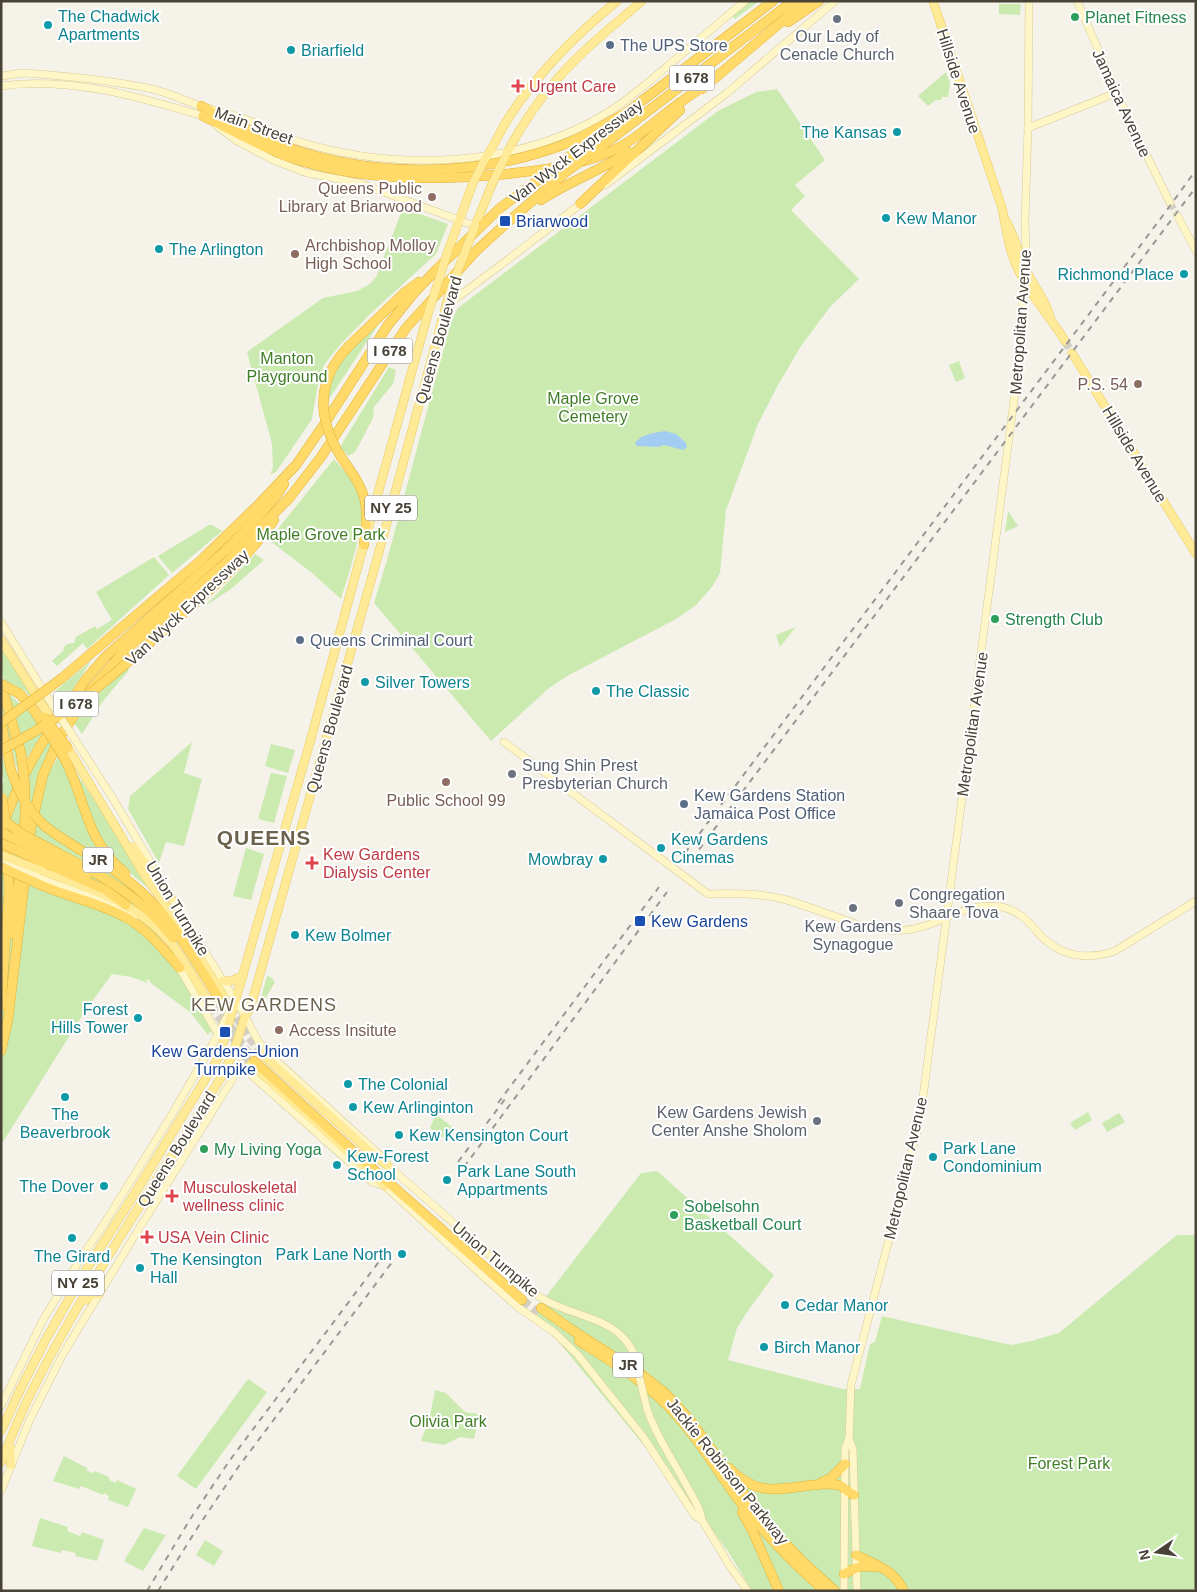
<svg xmlns="http://www.w3.org/2000/svg" width="1197" height="1592" viewBox="0 0 1197 1592" font-family="Helvetica,sans-serif">
	<style>
		.green { fill: #cbeab0 }
		.water { fill: #a3ccf3 }
		.lines { fill: none; stroke-linecap: round; stroke-linejoin: round }
		.secondary-tunnel { stroke: #d3cfc5; stroke-width: 7; stroke-dasharray: 7 3.5; stroke-linecap: butt }
		.primary-tunnel { stroke: #d3cfc5; stroke-width: 8; stroke-dasharray: 8 4; stroke-linecap: butt }
		.highway-tunnel { stroke: #d3cfc5; stroke-width: 9; stroke-dasharray: 9 4.5; stroke-linecap: butt }
		.secondary-casing { stroke: #d6cb97; stroke-width: 8 }
		.primary-casing { stroke: #e8cb63; stroke-width: 9 }
		.highway-casing { stroke: #e3b235; stroke-width: 10 }
		.secondary { stroke: #fff6c8; stroke-width: 7 }
		.primary { stroke: #ffea97; stroke-width: 8 }
		.highway { stroke: #ffda69; stroke-width: 9 }
		.rail { stroke: #989898; stroke-width: 2; stroke-dasharray: 6 6; stroke-linecap: butt }
		.secondary-bridge-casing { stroke: #d6cb97; stroke-width: 8; stroke-linecap: butt }
		.primary-bridge-casing { stroke: #e8cb63; stroke-width: 9; stroke-linecap: butt }
		.highway-bridge-casing { stroke: #e3b235; stroke-width: 10; stroke-linecap: butt }
		.secondary-bridge { stroke: #fff6c8; stroke-width: 7 }
		.primary-bridge { stroke: #ffea97; stroke-width: 8 }
		.highway-bridge { stroke: #ffda69; stroke-width: 9 }
		.leisure-dot { fill: #2e9e5b; stroke: #fff; stroke-width: 2 }
		.worship-dot { fill: #6b7280; stroke: #fff; stroke-width: 2 }
		.culture-dot { fill: #0f9aa8; stroke: #fff; stroke-width: 2 }
		.service-dot { fill: #5c6f8a; stroke: #fff; stroke-width: 2 }
		.health-dot { fill: #e0444e; stroke: #fff; stroke-width: 2 }
		.education-dot { fill: #8d6e63; stroke: #fff; stroke-width: 2 }
		.transit-dot { fill: #1a4fb4; stroke: #fff; stroke-width: 2 }
		.labels { text-anchor: middle; stroke-width: 4; stroke-linejoin: round; paint-order: stroke }
		.shield { fill: #fff; stroke: #807b73; stroke-width: 1 }
		.shield-label { font-size: 15px; font-weight: bold; fill: #494337 }
		.culture-label { font-size: 16px; fill: #0d838f; stroke: #fff; text-anchor: start }
		.leisure-label { font-size: 16px; fill: #27864d; stroke: #fff; text-anchor: start }
		.worship-label { font-size: 16px; fill: #5b616d; stroke: #fff }
		.service-label { font-size: 16px; fill: #4e5e75; stroke: #fff; text-anchor: start }
		.street-label { font-size: 16px; fill: #494337; stroke: #fff }
		.health-label { font-size: 16px; fill: #be3a42; stroke: #fff; text-anchor: start }
		.education-label { font-size: 16px; fill: #785e54; stroke: #fff; text-anchor: end }
		.transit-label { font-size: 16px; fill: #164399; stroke: #fff; text-anchor: start }
		.park-label { font-size: 16px; fill: #407d27; stroke: #fff }
		.neighbourhood-label { font-size: 18px; letter-spacing: 1px; fill: #6c624d; stroke: #fff }
		.district-label { font-size: 21px; font-weight: bold; letter-spacing: 1px; fill: #6c624d; stroke: #fff }
	</style>
	<rect width="100%" height="100%" fill="#f5f2e9"/>
	<g class="green">
		<path d="M750 1H759L735 19 732 16Z"/>
		<path d="M999 4H1021L1020 15 999 14Z"/>
		<path d="M946 72 950 83 948 97H942L941 100H936L928 106 918 96Z"/>
		<path d="M777 89 825 160 795 185 805 196 791 210 859 279 830 307 801 346 778 385 758 424 726 510 720 573 712 587 696 605 676 619 569 675 549 688 491 741 374 603 387 560 451 322 458 308 718 111 756 92Z"/>
		<path d="M403 208 448 224 436 254 370 314 339 346 324 365 318 384 312 419 276 472 270 475 273 467 272 444 247 352 323 298 357 291 370 284 376 277Z"/>
		<path d="M378 325 327 402C334 361 348 352 378 325Z"/>
		<path d="M959 361 965 378 956 382 949 365Z"/>
		<path d="M389 367 396 370 393 384 374 407 373 418 360 443 355 452 348 456 340 447Z"/>
		<path d="M334 459C341 468 353 478 358 489 370 515 349 572 341 599L312 573 269 540Z"/>
		<path d="M1008 511 1018 526 1005 532Z"/>
		<path d="M209 525H212L222 531 172 573 158 556Z"/>
		<path d="M255 554 264 560 231 589 202 608 214 597Z"/>
		<path d="M154 557 169 575 87 649 83 643 57 666 52 661 64 650 63 648 67 644 74 643 76 637 95 626 97 629 112 620 96 592Z"/>
		<path d="M796 627 780 647 776 635Z"/>
		<path d="M1 647 36 702 25 691 13 684 10 695 34 716 44 731 25 761 17 722 1 670Z"/>
		<path d="M122 660 129 670 103 701 82 734 74 723 108 675Z"/>
		<path d="M91 661 64 703 63 704 54 692Z"/>
		<path d="M1 694 21 768 18 772 1 708Z"/>
		<path d="M49 741 52 745 45 760 52 768 59 754 103 849 131 886 183 977 217 1032 214 1036 211 1031 208 1035 190 1012 152 984 148 979 146 980 148 983 131 977 112 974 87 1008 1 1145V784L4 782 1 768V754L10 779 35 764Z"/>
		<path d="M192 742 184 773 202 779 184 846 166 842 159 863 128 809 130 796Z"/>
		<path d="M271 744 295 750 288 773 265 766Z"/>
		<path d="M72 767 92 796 151 891C137 878 121 867 109 852 91 829 82 794 72 767Z"/>
		<path d="M271 773 287 776 274 823 258 819Z"/>
		<path d="M246 848 264 854 251 900 233 896Z"/>
		<path d="M267 976 271 977 275 982 263 1003 260 1001Z"/>
		<path d="M1088 1112 1092 1120 1075 1130 1070 1123Z"/>
		<path d="M1119 1113 1125 1122 1107 1132 1102 1123Z"/>
		<path d="M436 1114 452 1127 444 1138 430 1128Z"/>
		<path d="M657 1171 774 1275 747 1312 737 1328 728 1360 842 1389H860L870 1344 875 1342 882 1316 1011 1345 1031 1341 1059 1333 1177 1235H1196V1591H752L729 1553 697 1510 696 1512 688 1499 534 1312 641 1173Z"/>
		<path d="M248 1379 267 1392 196 1489 177 1476Z"/>
		<path d="M435 1390 446 1393 465 1412 479 1414 474 1439 460 1437 444 1445 421 1441 430 1416Z"/>
		<path d="M64 1456 87 1468V1471L93 1473 95 1471 109 1477V1480L116 1483 117 1480 136 1489 128 1507 108 1500 109 1496 104 1493 103 1495 81 1486 79 1489 53 1481Z"/>
		<path d="M40 1518 68 1527 67 1531 80 1536 82 1532 104 1540 97 1561 75 1556 76 1553 62 1550 61 1553 32 1546Z"/>
		<path d="M144 1528 166 1535 143 1571 124 1561Z"/>
		<path d="M205 1540 223 1551 214 1566 196 1555Z"/>
	</g>
	<path class="water" d="M665 431 676 434 686 443 687 447 683 450 664 445 659 447 637 446 635 443C642 434 654 433 665 431Z"/>
	<g class="lines">
		<path class="secondary-tunnel" d="M1170 203 1177 215"/>
		<g class="primary-tunnel">
			<path d="M1065 341 1072 353"/>
			<path d="M224 997 248 1036 261 1053"/>
			<path d="M211 1006 251 1064"/>
		</g>
		<g class="highway-tunnel">
			<path d="M215 1003 242 1045 254 1061"/>
			<path d="M522 1300 538 1313"/>
		</g>
		<g class="secondary-casing">
			<g id="secondary">
				<path d="M1077 1 1124 109 1170 203"/>
				<path d="M1 76 23 73 38 74C76 77 115 81 152 89 169 93 184 100 200 106 213 110 227 113 240 117 260 124 277 135 297 141 397 172 520 168 610 111 632 97 651 80 671 63 695 43 720 22 745 1"/>
				<path d="M1 86C68 76 140 97 203 116L206 118"/>
				<path d="M217 126 237 141 273 160 307 173 359 183 475 226"/>
				<path d="M1028 128 1116 93"/>
				<path d="M605 185 727 93 835 1"/>
				<path d="M1177 215 1196 251"/>
				<path d="M1025 266 1026 252 1025 221 1028 128 1029 1"/>
				<path d="M445 315 453 301 458 297 510 258 583 202"/>
				<path d="M1 622 53 706"/>
				<path d="M74 738 112 797 160 878"/>
				<path d="M504 742 708 894C732 893 759 893 783 899 805 905 827 914 848 921 855 924 862 927 870 928 880 930 893 931 904 930 939 928 965 900 1002 907 1020 911 1030 923 1041 936 1062 957 1088 960 1115 951L1196 901"/>
				<path d="M42 879 110 904 134 918"/>
				<path d="M169 894 245 1016 258 1041 269 1054 383 1158 388 1166C423 1195 457 1227 492 1257 509 1272 525 1289 545 1300 576 1318 618 1317 634 1354"/>
				<path d="M177 964 218 1034"/>
				<path d="M1 1406 43 1320 79 1261 104 1224 171 1116 212 1045 230 1011"/>
				<path d="M647 1409C657 1439 676 1464 690 1492 695 1501 701 1510 702 1520L731 1568 748 1591"/>
				<path d="M849 1438 853 1450 857 1591"/>
				<path d="M1 1491 30 1419 63 1354 132 1240 232 1080 239 1064 372 1182 385 1186 485 1278 519 1308 554 1332 577 1354 644 1438 695 1516 702 1520"/>
				<path d="M844 1591 845 1449 849 1438 851 1385 920 1120 1020 354 1023 276"/>
			</g>
		</g>
		<g class="primary-casing">
			<g id="primary">
				<path d="M933 1 1002 208C1006 227 1008 247 1016 265 1028 293 1049 315 1065 341"/>
				<path d="M505 157C526 115 557 75 592 44 608 29 625 16 642 1"/>
				<path d="M484 161C494 146 501 129 511 114 540 70 577 34 617 1"/>
				<path d="M1006 221C1015 237 1019 255 1027 272 1034 287 1046 300 1050 317"/>
				<path d="M475 226 493 182"/>
				<path d="M448 251 473 183"/>
				<path d="M1072 353 1196 554"/>
				<path d="M368 529 427 317"/>
				<path d="M1 640 48 714"/>
				<path d="M68 748 145 876 179 924 224 997"/>
				<path d="M133 847 171 898"/>
				<path d="M43 871C90 889 139 903 172 944 186 963 198 985 211 1006"/>
				<path d="M222 981H231L243 976"/>
				<path d="M261 1053 368 1150 388 1166"/>
				<path d="M251 1064 385 1186"/>
				<path d="M62 1289 68 1288 77 1280"/>
				<path d="M86 1300 91 1295 99 1294"/>
				<path d="M1 1431 21 1388 46 1339 84 1273 127 1206 219 1057 310 742 365 540"/>
				<path d="M10 1447 11 1465"/>
				<path d="M1 1462C11 1437 21 1412 33 1389 88 1280 158 1180 222 1076L234 1051 245 1016 250 1009 377 559 450 291"/>
			</g>
		</g>
		<g class="highway-casing">
			<g id="highway">
				<path d="M788 22 819 1"/>
				<path d="M702 89 806 1"/>
				<path d="M201 106C228 120 255 135 283 146 372 178 476 178 565 144 587 135 608 123 629 111"/>
				<path d="M626 113 773 1"/>
				<path d="M203 116C232 130 259 146 289 157 359 181 434 181 507 174 540 170 575 167 607 153 634 142 655 121 678 104 687 97 697 91 706 85"/>
				<path d="M590 155 793 1"/>
				<path d="M561 163 603 130"/>
				<path d="M541 200C568 182 600 171 628 152"/>
				<path d="M580 204 680 110"/>
				<path d="M349 346 404 293 419 282"/>
				<path d="M341 457C352 473 365 489 366 509 367 521 365 533 364 545"/>
				<path d="M287 501 321 457 406 328 477 250 509 221 566 172"/>
				<path d="M144 648C187 609 241 568 274 520"/>
				<path d="M62 678 199 562 259 504 296 465 327 420 388 325 414 293 437 269 500 208 544 176"/>
				<path d="M1 684 21 753"/>
				<path d="M20 694 33 709 45 727"/>
				<path d="M63 713 86 679 105 657 226 550 258 517 277 495 284 484"/>
				<path d="M1 721 11 770"/>
				<path d="M63 756C87 799 83 838 125 873"/>
				<path d="M46 827C73 848 106 862 132 884 171 915 194 959 220 1000"/>
				<path d="M1 832C13 794 30 760 52 728"/>
				<path d="M23 842 25 814"/>
				<path d="M58 853C104 877 141 896 173 938"/>
				<path d="M55 860 87 874"/>
				<path d="M51 866 106 890 126 905"/>
				<path d="M41 885C68 897 101 903 127 918 148 930 164 950 180 968"/>
				<path d="M12 934 20 870"/>
				<path d="M1 1006 9 891 7 840"/>
				<path d="M1 1051 8 1020 31 828 43 775 59 739 88 693 125 650 227 562 290 497"/>
				<path d="M254 1061 364 1161 522 1300"/>
				<path d="M541 1308 572 1330 641 1374 666 1394 690 1420 764 1521 803 1562 835 1591"/>
				<path d="M579 1341C609 1360 643 1380 668 1406 696 1434 717 1471 741 1503 766 1536 794 1564 825 1591"/>
				<path d="M729 1468C757 1497 777 1489 813 1485 822 1484 833 1483 841 1486 845 1489 849 1493 854 1495"/>
				<path d="M822 1482 830 1479 845 1464"/>
				<path d="M742 1512 752 1530 779 1591"/>
				<path d="M856 1555C877 1566 892 1568 904 1591"/>
				<path d="M844 1574C857 1567 861 1565 875 1567"/>
			</g>
		</g>
		<use href="#secondary" class="secondary"/>
		<use href="#primary" class="primary"/>
		<use href="#highway" class="highway"/>
		<g class="rail">
			<path d="M685 853 1164 214 1196 170"/>
			<path d="M692 859 1196 187"/>
			<path d="M498 1103 659 887"/>
			<path d="M458 1162 505 1099"/>
			<path d="M464 1167 667 892"/>
			<path d="M147 1591 189 1521 230 1460 384 1255"/>
			<path d="M158 1591 198 1527 239 1466 393 1261"/>
		</g>
		<g class="secondary-bridge-casing">
			<g id="secondary-bridge">
				<path d="M53 706 74 738"/>
				<path d="M2 858 19 868 42 879"/>
				<path d="M634 1354 647 1409"/>
			</g>
		</g>
		<g class="primary-bridge-casing">
			<g id="primary-bridge">
				<path d="M493 182 505 157"/>
				<path d="M473 183 484 161"/>
				<path d="M450 291 475 226"/>
				<path d="M427 317 448 251"/>
				<path d="M1 855 43 871"/>
			</g>
		</g>
		<g class="highway-bridge-casing">
			<g id="highway-bridge">
				<path d="M566 172 590 155"/>
				<path d="M544 176 561 163"/>
				<path d="M341 457C317 418 316 380 349 346"/>
				<path d="M1 684 20 694"/>
				<path d="M44 717 68 748"/>
				<path d="M1 723 62 678"/>
				<path d="M45 727 63 756"/>
				<path d="M1 750C54 724 100 687 144 648"/>
				<path d="M21 753 25 785V814"/>
				<path d="M11 770C19 793 28 811 46 827"/>
				<path d="M2 797 6 824"/>
				<path d="M1 818 22 834 58 853"/>
				<path d="M1 832 55 860"/>
				<path d="M1 843 51 866"/>
				<path d="M1 867 41 885"/>
			</g>
		</g>
		<use href="#secondary-bridge" class="secondary-bridge"/>
		<use href="#primary-bridge" class="primary-bridge"/>
		<use href="#highway-bridge" class="highway-bridge"/>
	</g>
	<g class="leisure-dot">
		<circle cx="1075" cy="17" r="5"/>
		<circle cx="995" cy="619" r="5"/>
		<circle cx="204" cy="1149" r="5"/>
		<circle cx="674" cy="1215" r="5"/>
	</g>
	<g class="worship-dot">
		<circle cx="837" cy="19" r="5"/>
		<circle cx="512" cy="774" r="5"/>
		<circle cx="899" cy="903" r="5"/>
		<circle cx="853" cy="908" r="5"/>
		<circle cx="817" cy="1121" r="5"/>
	</g>
	<g class="culture-dot">
		<circle cx="48" cy="25" r="5"/>
		<circle cx="291" cy="50" r="5"/>
		<circle cx="897" cy="132" r="5"/>
		<circle cx="886" cy="218" r="5"/>
		<circle cx="159" cy="249" r="5"/>
		<circle cx="1184" cy="274" r="5"/>
		<circle cx="365" cy="682" r="5"/>
		<circle cx="596" cy="691" r="5"/>
		<circle cx="661" cy="848" r="5"/>
		<circle cx="603" cy="859" r="5"/>
		<circle cx="295" cy="935" r="5"/>
		<circle cx="138" cy="1018" r="5"/>
		<circle cx="348" cy="1084" r="5"/>
		<circle cx="65" cy="1097" r="5"/>
		<circle cx="353" cy="1107" r="5"/>
		<circle cx="399" cy="1135" r="5"/>
		<circle cx="933" cy="1157" r="5"/>
		<circle cx="337" cy="1165" r="5"/>
		<circle cx="447" cy="1180" r="5"/>
		<circle cx="104" cy="1186" r="5"/>
		<circle cx="72" cy="1238" r="5"/>
		<circle cx="402" cy="1254" r="5"/>
		<circle cx="140" cy="1268" r="5"/>
		<circle cx="785" cy="1305" r="5"/>
		<circle cx="764" cy="1347" r="5"/>
	</g>
	<g class="service-dot">
		<circle cx="610" cy="45" r="5"/>
		<circle cx="300" cy="640" r="5"/>
		<circle cx="684" cy="804" r="5"/>
	</g>
	<g class="health-dot">
		<path d="M515.5 78.5h5v5h5v5h-5v5h-5v-5h-5v-5h5z"/>
		<path d="M309.5 855.5h5v5h5v5h-5v5h-5v-5h-5v-5h5z"/>
		<path d="M169.5 1188.5h5v5h5v5h-5v5h-5v-5h-5v-5h5z"/>
		<path d="M144.5 1229.5h5v5h5v5h-5v5h-5v-5h-5v-5h5z"/>
	</g>
	<g class="education-dot">
		<circle cx="432" cy="197" r="5"/>
		<circle cx="295" cy="254" r="5"/>
		<circle cx="1138" cy="384" r="5"/>
		<circle cx="446" cy="782" r="5"/>
		<circle cx="279" cy="1030" r="5"/>
	</g>
	<g class="transit-dot">
		<rect x="499" y="215" width="12" height="12" rx="2.5"/>
		<rect x="634" y="915" width="12" height="12" rx="2.5"/>
		<rect x="219" y="1026" width="12" height="12" rx="2.5"/>
	</g>
	<g class="labels">
		<g class="shield">
			<rect x="669.5" y="65.5" width="45" height="25" rx="4"/>
			<rect x="367.5" y="338.5" width="45" height="25" rx="4"/>
			<rect x="365" y="495.5" width="52" height="25" rx="4"/>
			<rect x="53.5" y="691.5" width="45" height="25" rx="4"/>
			<rect x="83" y="847.5" width="30" height="25" rx="4"/>
			<rect x="52" y="1270.5" width="52" height="25" rx="4"/>
			<rect x="613" y="1352.5" width="30" height="25" rx="4"/>
		</g>
		<g class="shield-label">
			<text x="692" y="83">I 678</text>
			<text x="390" y="356">I 678</text>
			<text x="391" y="513">NY 25</text>
			<text x="76" y="709">I 678</text>
			<text x="98" y="865">JR</text>
			<text x="78" y="1288">NY 25</text>
			<text x="628" y="1370">JR</text>
		</g>
		<g class="culture-label">
			<text x="58" y="22">The Chadwick<tspan x="58" dy="18">Apartments</tspan></text>
			<text x="301" y="56">Briarfield</text>
			<text x="887" y="138" text-anchor="end">The Kansas</text>
			<text x="896" y="224">Kew Manor</text>
			<text x="169" y="255">The Arlington</text>
			<text x="1174" y="280" text-anchor="end">Richmond Place</text>
			<text x="375" y="688">Silver Towers</text>
			<text x="606" y="697">The Classic</text>
			<text x="671" y="845">Kew Gardens<tspan x="671" dy="18">Cinemas</tspan></text>
			<text x="593" y="865" text-anchor="end">Mowbray</text>
			<text x="305" y="941">Kew Bolmer</text>
			<text x="128" y="1015" text-anchor="end">Forest<tspan x="128" dy="18">Hills Tower</tspan></text>
			<text x="358" y="1090">The Colonial</text>
			<text x="363" y="1113">Kew Arlinginton</text>
			<text x="65" y="1120" text-anchor="middle">The<tspan x="65" dy="18">Beaverbrook</tspan></text>
			<text x="409" y="1141">Kew Kensington Court</text>
			<text x="943" y="1154">Park Lane<tspan x="943" dy="18">Condominium</tspan></text>
			<text x="347" y="1162">Kew-Forest<tspan x="347" dy="18">School</tspan></text>
			<text x="457" y="1177">Park Lane South<tspan x="457" dy="18">Appartments</tspan></text>
			<text x="94" y="1192" text-anchor="end">The Dover</text>
			<text x="392" y="1260" text-anchor="end">Park Lane North</text>
			<text x="72" y="1262" text-anchor="middle">The Girard</text>
			<text x="150" y="1265">The Kensington<tspan x="150" dy="18">Hall</tspan></text>
			<text x="795" y="1311">Cedar Manor</text>
			<text x="774" y="1353">Birch Manor</text>
		</g>
		<g class="leisure-label">
			<text x="1085" y="23">Planet Fitness</text>
			<text x="1005" y="625">Strength Club</text>
			<text x="214" y="1155">My Living Yoga</text>
			<text x="684" y="1212">Sobelsohn<tspan x="684" dy="18">Basketball Court</tspan></text>
		</g>
		<g class="worship-label">
			<text x="837" y="42">Our Lady of<tspan x="837" dy="18">Cenacle Church</tspan></text>
			<text x="522" y="771" text-anchor="start">Sung Shin Prest<tspan x="522" dy="18">Presbyterian Church</tspan></text>
			<text x="909" y="900" text-anchor="start">Congregation<tspan x="909" dy="18">Shaare Tova</tspan></text>
			<text x="853" y="932">Kew Gardens<tspan x="853" dy="18">Synagogue</tspan></text>
			<text x="807" y="1118" text-anchor="end">Kew Gardens Jewish<tspan x="807" dy="18">Center Anshe Sholom</tspan></text>
		</g>
		<g class="service-label">
			<text x="620" y="51">The UPS Store</text>
			<text x="310" y="646">Queens Criminal Court</text>
			<text x="694" y="801">Kew Gardens Station<tspan x="694" dy="18">Jamaica Post Office</tspan></text>
		</g>
		<g class="street-label">
			<text transform="translate(959 81) rotate(72)" y="6">Hillside Avenue</text>
			<text transform="translate(1122 103) rotate(65)" y="6">Jamaica Avenue</text>
			<text transform="translate(254 125) rotate(20)" y="6">Main Street</text>
			<text transform="translate(576 151) rotate(-37)" y="6">Van Wyck Expressway</text>
			<text transform="translate(1020 322) rotate(-86)" y="6">Metropolitan Avenue</text>
			<text transform="translate(438 340) rotate(-74)" y="6">Queens Boulevard</text>
			<text transform="translate(1135 454) rotate(59)" y="6">Hillside Avenue</text>
			<text transform="translate(187 607) rotate(-43)" y="6">Van Wyck Expressway</text>
			<text transform="translate(972 724) rotate(-82)" y="6">Metropolitan Avenue</text>
			<text transform="translate(329 729) rotate(-74)" y="6">Queens Boulevard</text>
			<text transform="translate(178 908) rotate(59)" y="6">Union Turnpike</text>
			<text transform="translate(176 1149) rotate(-58)" y="6">Queens Boulevard</text>
			<text transform="translate(905 1168) rotate(-77)" y="6">Metropolitan Avenue</text>
			<text transform="translate(496 1259) rotate(40)" y="6">Union Turnpike</text>
			<text transform="translate(728 1471) rotate(51)" y="6">Jackie Robinson Parkway</text>
		</g>
		<g class="health-label">
			<text x="529" y="92">Urgent Care</text>
			<text x="323" y="860">Kew Gardens<tspan x="323" dy="18">Dialysis Center</tspan></text>
			<text x="183" y="1193">Musculoskeletal<tspan x="183" dy="18">wellness clinic</tspan></text>
			<text x="158" y="1243">USA Vein Clinic</text>
		</g>
		<g class="education-label">
			<text x="422" y="194">Queens Public<tspan x="422" dy="18">Library at Briarwood</tspan></text>
			<text x="305" y="251" text-anchor="start">Archbishop Molloy<tspan x="305" dy="18">High School</tspan></text>
			<text x="1128" y="390">P.S. 54</text>
			<text x="446" y="806" text-anchor="middle">Public School 99</text>
			<text x="289" y="1036" text-anchor="start">Access Insitute</text>
		</g>
		<g class="transit-label">
			<text x="516" y="227">Briarwood</text>
			<text x="651" y="927">Kew Gardens</text>
			<text x="225" y="1057" text-anchor="middle">Kew Gardens–Union<tspan x="225" dy="18">Turnpike</tspan></text>
		</g>
		<g class="park-label">
			<text x="287" y="364">Manton<tspan x="287" dy="18">Playground</tspan></text>
			<text x="593" y="404">Maple Grove<tspan x="593" dy="18">Cemetery</tspan></text>
			<text x="321" y="540">Maple Grove Park</text>
			<text x="448" y="1427">Olivia Park</text>
			<text x="1069" y="1469">Forest Park</text>
		</g>
		<g class="neighbourhood-label">
			<text x="264" y="1011">KEW GARDENS</text>
		</g>
		<g class="district-label">
			<text x="264" y="845">QUEENS</text>
		</g>
	</g>
	<rect width="1197" height="1592" fill="none" stroke="#494337" stroke-width="5"/>
	<g transform="translate(1157 1552) rotate(257)" stroke="#ffffff" stroke-width="4" paint-order="stroke">
	<path d="M0-4L9 19L0 12L-9 19Z" fill="#494337"/>
	<text y="-8" font-size="14" font-weight="bold" text-anchor="middle" fill="#494337">N</text>
	</g>
</svg>
